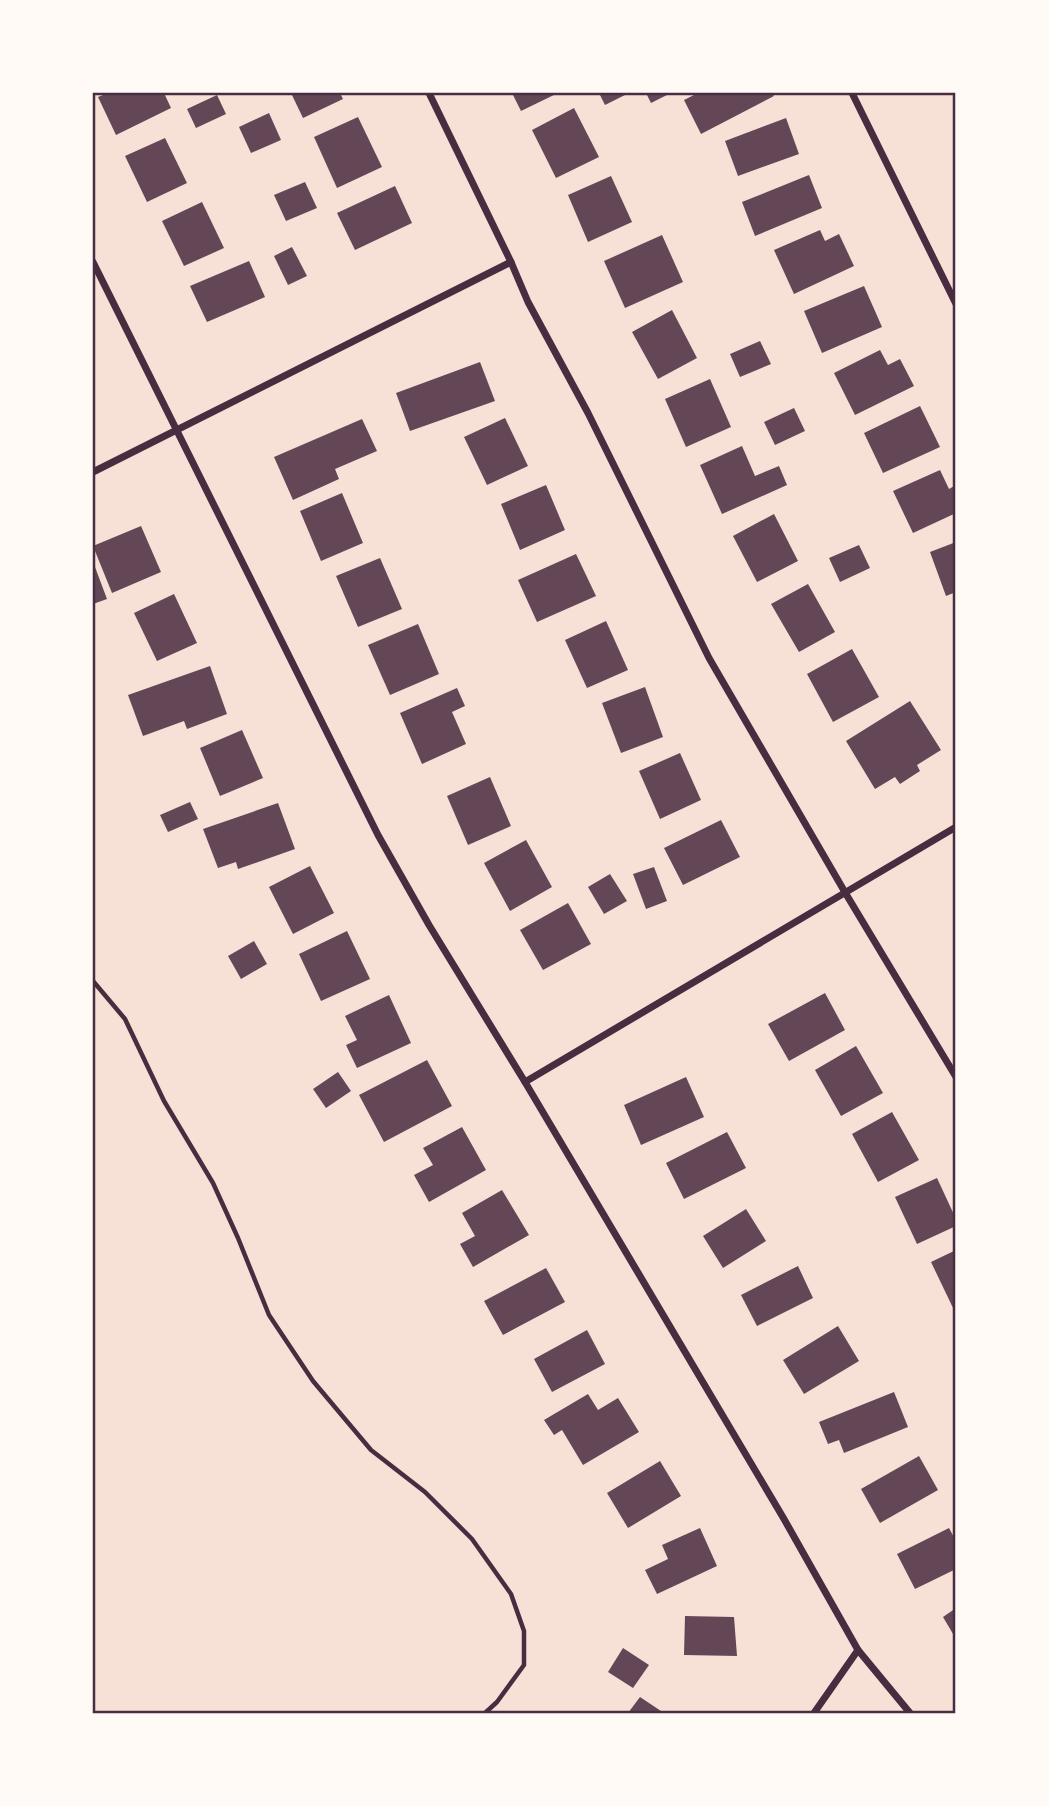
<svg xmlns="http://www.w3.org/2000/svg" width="1049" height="1806" viewBox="0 0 1049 1806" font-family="Barlow,sans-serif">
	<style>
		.building { fill: #644757 }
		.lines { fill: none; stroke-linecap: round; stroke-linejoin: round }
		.path { stroke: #4a2c40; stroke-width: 4.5 }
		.minor { stroke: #4a2c40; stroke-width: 7 }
		.neatline { fill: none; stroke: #4a2c40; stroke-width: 2.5 }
	</style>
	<rect width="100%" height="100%" fill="#f7e1d7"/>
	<g class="building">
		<path d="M108 93H164L171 108 116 135 98 97Z"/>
		<path d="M291 93H340L343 99 303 118Z"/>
		<path d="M512 93H558L521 111Z"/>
		<path d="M599 93H629L605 105Z"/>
		<path d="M646 93H671L651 103Z"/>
		<path d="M698 93H772L774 96 701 134 684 100Z"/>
		<path d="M217 95 226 114 196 128 187 109Z"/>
		<path d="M574 108 599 157 556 178 532 130Z"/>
		<path d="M269 113 281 140 251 153 239 127Z"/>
		<path d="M358 117 382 167 337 188 314 137Z"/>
		<path d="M786 118 799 154 738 176 725 141Z"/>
		<path d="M165 138 187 183 147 202 125 156Z"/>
		<path d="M809 175 822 208 755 236 742 202Z"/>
		<path d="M611 176 632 222 588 242 568 195Z"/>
		<path d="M305 182 317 208 286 221 274 195Z"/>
		<path d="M395 186 412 223 355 250 337 213Z"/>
		<path d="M202 202 224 248 184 266 162 221Z"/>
		<path d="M820 230 825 241 839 234 854 266 794 294 774 250Z"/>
		<path d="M662 235 683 282 625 308 604 261Z"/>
		<path d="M292 247 307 276 288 285 274 256Z"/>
		<path d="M249 261 265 297 207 322 190 286Z"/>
		<path d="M864 286 882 327 822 353 804 311Z"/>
		<path d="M672 310 697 358 658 379 632 332Z"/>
		<path d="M760 341 771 364 740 377 730 354Z"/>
		<path d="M880 350 888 365 900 359 914 386 855 415 834 373Z"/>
		<path d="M480 362 495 401 410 431 396 393Z"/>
		<path d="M710 379 731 427 686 447 665 399Z"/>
		<path d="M920 406 940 447 883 473 864 433Z"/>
		<path d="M794 408 805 431 775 445 764 422Z"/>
		<path d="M505 418 528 466 487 485 464 437Z"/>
		<path d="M362 419 377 451 335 469 339 479 293 500 274 457Z"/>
		<path d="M742 446 755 476 779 466 787 485 722 514 700 465Z"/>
		<path d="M940 470 949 489 956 485V513L913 533 893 491Z"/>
		<path d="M546 485 565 530 520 550 501 504Z"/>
		<path d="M342 493 363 543 321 561 300 511Z"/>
		<path d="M774 514 798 561 757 582 733 536Z"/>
		<path d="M141 526 161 572 112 593 93 546Z"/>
		<path d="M956 542V592L946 596 930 552Z"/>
		<path d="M859 545 870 568 840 582 829 558Z"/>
		<path d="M576 554 596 596 537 622 518 580Z"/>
		<path d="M380 558 402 609 358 627 336 576Z"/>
		<path d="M95 567 107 599 93 604V568Z"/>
		<path d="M808 584 835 632 799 652 771 604Z"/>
		<path d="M174 594 197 643 157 661 134 613Z"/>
		<path d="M606 621 628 670 587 688 565 640Z"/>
		<path d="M418 624 439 674 390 695 368 645Z"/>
		<path d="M852 649 879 697 833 722 807 674Z"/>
		<path d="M210 666 227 714 187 729 184 721 143 736 128 695Z"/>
		<path d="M645 687 663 737 621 753 602 703Z"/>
		<path d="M457 688 465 706 452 712 466 744 422 764 400 713Z"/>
		<path d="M910 701 941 750 917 765 920 771 900 784 895 777 875 789 846 741Z"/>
		<path d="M242 730 263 778 220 796 200 748Z"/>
		<path d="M680 753 701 800 660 819 639 771Z"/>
		<path d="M490 777 511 826 468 845 447 796Z"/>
		<path d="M190 802 198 819 168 832 160 815Z"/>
		<path d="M278 803 295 849 238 869 236 862 218 868 203 829Z"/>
		<path d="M721 820 740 857 683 885 664 848Z"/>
		<path d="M526 840 552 887 510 911 484 863Z"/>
		<path d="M310 866 334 913 293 934 269 887Z"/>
		<path d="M654 867 667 901 646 909 633 874Z"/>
		<path d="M610 874 627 901 604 914 588 887Z"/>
		<path d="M568 903 591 944 543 970 520 930Z"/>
		<path d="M347 931 370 979 321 1001 299 954Z"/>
		<path d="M254 941 267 964 241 979 228 956Z"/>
		<path d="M825 993 845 1030 789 1061 768 1024Z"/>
		<path d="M389 995 411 1043 357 1068 346 1045 357 1040 345 1016Z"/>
		<path d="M856 1046 883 1093 841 1116 815 1070Z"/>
		<path d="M427 1060 452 1106 384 1142 359 1095Z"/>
		<path d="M338 1072 351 1091 326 1108 313 1089Z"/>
		<path d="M686 1077 704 1117 641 1145 624 1105Z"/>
		<path d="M892 1112 919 1160 878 1182 852 1134Z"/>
		<path d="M462 1127 486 1170 429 1202 414 1175 433 1165 423 1148Z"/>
		<path d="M727 1132 746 1168 684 1199 666 1163Z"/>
		<path d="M937 1178 956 1219V1226L917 1244 895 1197Z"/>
		<path d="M502 1190 529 1235 473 1267 460 1244 475 1236 462 1213Z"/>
		<path d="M746 1209 766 1241 723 1268 703 1236Z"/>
		<path d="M956 1250V1309L954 1310 931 1262Z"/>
		<path d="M798 1266 813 1298 757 1326 741 1295Z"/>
		<path d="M546 1268 565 1302 503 1335 484 1301Z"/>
		<path d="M838 1326 859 1361 804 1394 783 1360Z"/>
		<path d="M587 1330 605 1364 552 1392 534 1359Z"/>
		<path d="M894 1392 908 1427 844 1453 839 1440 828 1444 819 1422Z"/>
		<path d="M588 1394 598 1410 618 1398 639 1432 583 1465 562 1430 554 1435 544 1420Z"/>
		<path d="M919 1456 938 1490 880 1523 861 1489Z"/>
		<path d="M660 1461 681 1496 628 1528 607 1493Z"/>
		<path d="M700 1528 717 1566 657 1594 645 1570 668 1559 662 1545Z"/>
		<path d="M949 1528 956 1541V1569L915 1589 897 1554Z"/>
		<path d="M956 1608V1639L943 1617Z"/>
		<path d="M685 1616 734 1617 737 1656 684 1655Z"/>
		<path d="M623 1648 649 1665 633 1688 608 1672Z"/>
		<path d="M640 1697 664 1713H628Z"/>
	</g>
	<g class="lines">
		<path class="path" d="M93 981 125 1019 164 1101 213 1183 238 1238 269 1315 313 1381 371 1450 425 1492 472 1539 511 1594 524 1631V1665L497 1702 485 1713"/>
		<g class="minor">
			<path d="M429 93 511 262 528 302 588 413 709 658 846 894 956 1077"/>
			<path d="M852 93 956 304"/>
			<path d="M93 262 378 835 429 925 525 1082 784 1519 858 1650 910 1713"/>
			<path d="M93 472 511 262"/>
			<path d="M525 1082 956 827"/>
			<path d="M814 1713 858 1650"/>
		</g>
	</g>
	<rect width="1049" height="1806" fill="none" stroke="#fffaf5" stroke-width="189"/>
	<rect x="94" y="94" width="860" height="1618" class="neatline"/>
</svg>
